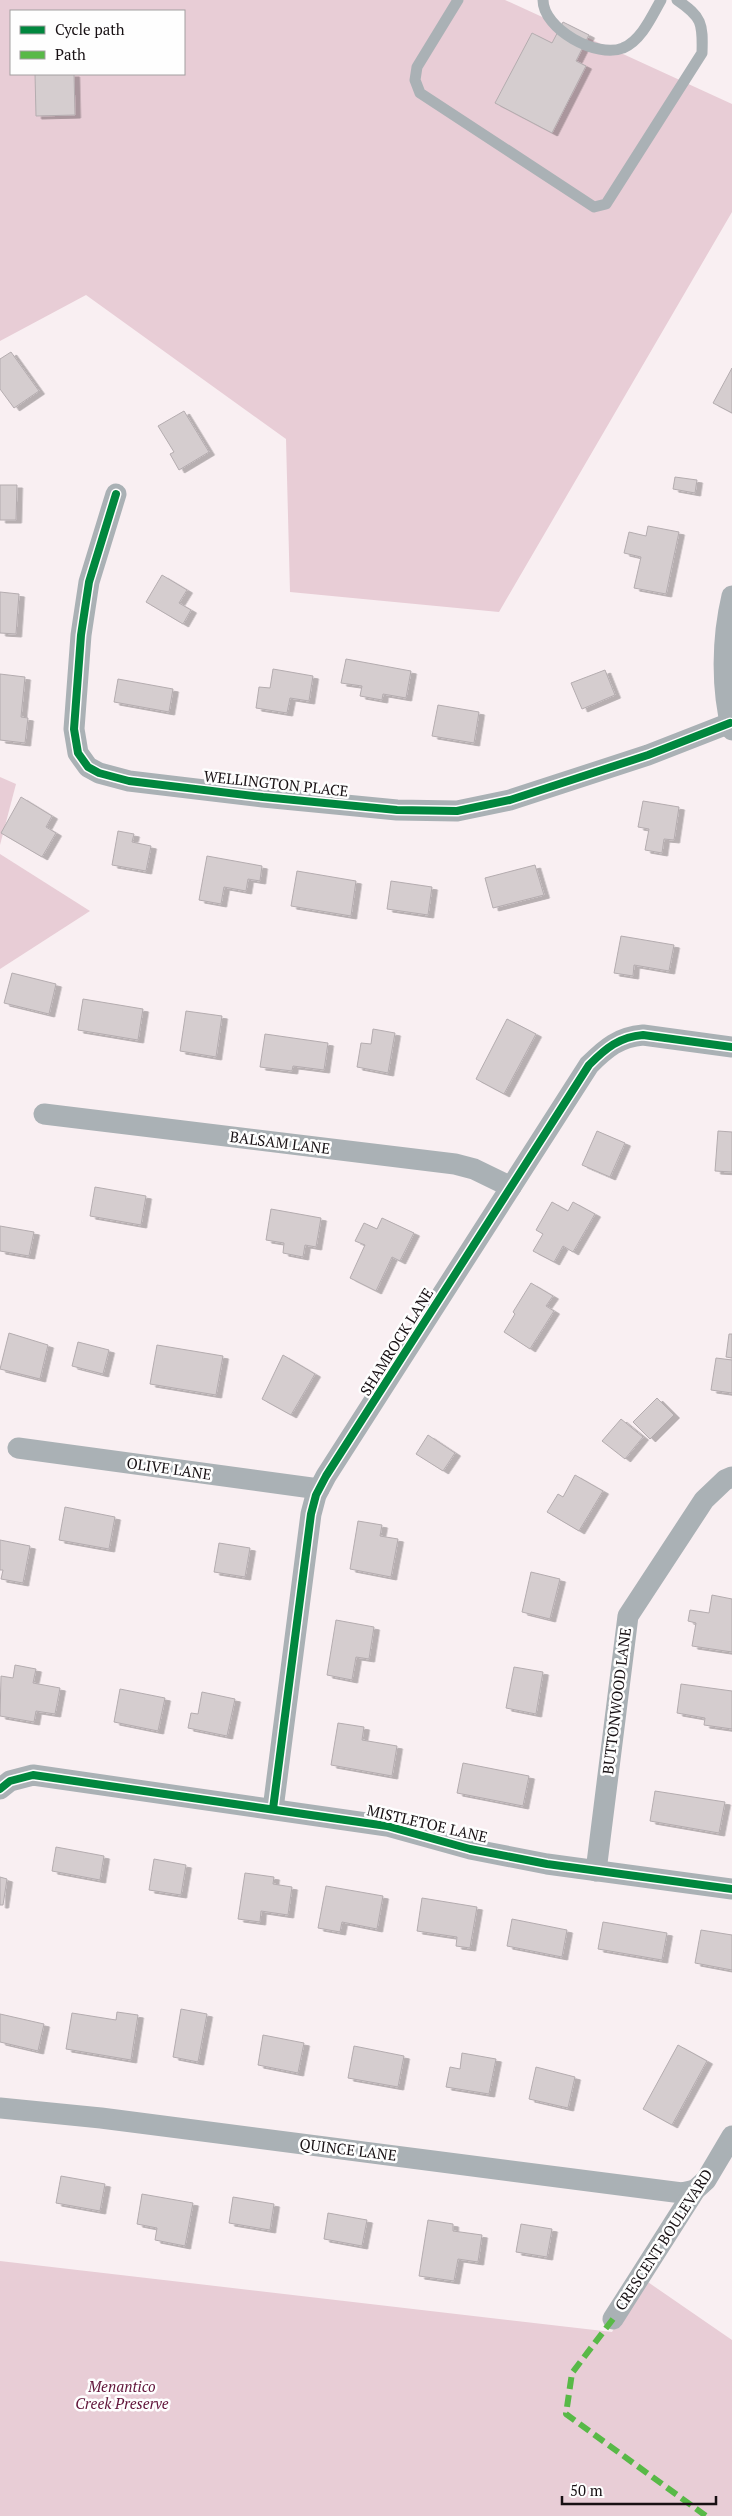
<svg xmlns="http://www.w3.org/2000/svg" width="732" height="2516" viewBox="0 0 732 2516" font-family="'PT Serif',serif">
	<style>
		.green { fill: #e8cdd6; fill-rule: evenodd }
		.building { fill: #d5cdcf; stroke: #b4acaf; filter: url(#shadow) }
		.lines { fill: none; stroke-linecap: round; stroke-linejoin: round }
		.service { stroke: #aab1b5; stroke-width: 11 }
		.minor { stroke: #aab1b5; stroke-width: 21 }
		.quiet { stroke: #58b947; stroke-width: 6; stroke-dasharray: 12 6; stroke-linecap: butt }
		.cycleway-casing { stroke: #fefefe; stroke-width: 11 }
		.cycleway { stroke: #00873e; stroke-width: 8 }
		.labels { text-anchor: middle; stroke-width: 5; stroke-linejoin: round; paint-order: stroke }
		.street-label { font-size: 15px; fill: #171013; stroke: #fefefe }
		.park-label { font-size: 15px; font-style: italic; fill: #611439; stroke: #fefefe }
	</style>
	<defs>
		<filter id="shadow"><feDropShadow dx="5.5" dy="3" stdDeviation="0" flood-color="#0004"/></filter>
	</defs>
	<rect width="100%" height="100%" fill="#f9eff2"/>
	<g class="green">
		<path d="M0 0H505L732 104V212L499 612 290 592 286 439 86 295 0 341ZM11 11H184V74H11Z"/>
		<path d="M0 777 16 784 0 845Z"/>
		<path d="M0 854 90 911 0 969Z"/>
		<path d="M0 2261 612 2332 642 2278 732 2340V2516H0Z"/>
	</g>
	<g class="building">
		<path d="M563 22 589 35 576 61 586 66 552 133 495 103 532 33 552 43Z"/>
		<path d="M35 74H74L75 115 36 116Z"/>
		<path d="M11 352 39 391 14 408 0 389V359Z"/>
		<path d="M732 368V413L713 403Z"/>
		<path d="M184 411 209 452 179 470 170 454 174 452 158 426Z"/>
		<path d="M675 477 697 480 695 493 673 489Z"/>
		<path d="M0 485H17L16 520H0Z"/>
		<path d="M648 526 679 532 666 594 634 588 641 557 624 553 629 532 646 536Z"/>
		<path d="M162 575 187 590 179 603 191 610 183 624 146 602Z"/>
		<path d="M0 592 19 594 16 634 0 633Z"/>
		<path d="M346 659 411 671 406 698 383 694 382 700 360 696 362 686 341 683Z"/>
		<path d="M273 669 313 676 309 701 290 698 287 713 256 708 259 687 270 688Z"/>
		<path d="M605 670 615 695 582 709 571 683Z"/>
		<path d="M0 674 25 677 21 717 28 718 25 743 0 740Z"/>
		<path d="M118 679 173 689 169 712 114 702Z"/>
		<path d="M438 705 479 712 474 743 432 736Z"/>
		<path d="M21 797 52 816 46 827 56 833 42 857 1 833Z"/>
		<path d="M643 801 679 807 674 840 664 839 662 853 645 850 649 829 638 827Z"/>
		<path d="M118 831 134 834 132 842 151 846 146 871 112 865Z"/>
		<path d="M207 856 262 866 260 881 248 879 246 891 224 887 221 904 199 900Z"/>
		<path d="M535 865 544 895 493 908 485 878Z"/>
		<path d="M297 871 356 881 351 916 291 906Z"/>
		<path d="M391 881 432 887 428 915 387 909Z"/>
		<path d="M621 936 674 945 669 971 634 965 633 976 614 973Z"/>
		<path d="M12 973 56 984 49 1014 4 1003Z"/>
		<path d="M83 999 143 1009 138 1040 78 1030Z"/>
		<path d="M186 1011 222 1016 216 1057 180 1051Z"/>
		<path d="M507 1019 536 1034 504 1094 476 1079Z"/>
		<path d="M373 1029 395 1033 388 1073 357 1067 361 1043 371 1044Z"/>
		<path d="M265 1034 328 1043 324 1070 293 1066 292 1071 260 1067Z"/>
		<path d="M597 1131 625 1143 610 1177 582 1165Z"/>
		<path d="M718 1131 732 1132V1172L715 1171Z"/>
		<path d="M95 1187 146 1196 141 1225 90 1216Z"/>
		<path d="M552 1202 568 1211 573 1202 595 1214 573 1252 563 1246 554 1262 533 1251 543 1234 536 1230Z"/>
		<path d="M271 1209 321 1218 316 1247 305 1245 303 1257 283 1253 284 1243 266 1240Z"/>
		<path d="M382 1218 414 1233 400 1261 392 1257 376 1291 350 1278 365 1245 355 1241 364 1223 377 1229Z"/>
		<path d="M0 1226 34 1232 29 1256 0 1251Z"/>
		<path d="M531 1283 553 1296 546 1306 554 1311 530 1349 504 1332 515 1314 513 1312Z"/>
		<path d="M9 1333 48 1345 40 1379 0 1369Z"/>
		<path d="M729 1334H732V1358L726 1357Z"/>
		<path d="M78 1342 109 1350 103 1374 72 1366Z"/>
		<path d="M157 1345 223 1356 216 1395 150 1384Z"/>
		<path d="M283 1355 315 1374 291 1415 262 1399Z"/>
		<path d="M716 1358 732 1360V1393L711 1390Z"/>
		<path d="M657 1398 674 1415 650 1439 633 1422Z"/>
		<path d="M621 1419 643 1437 625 1459 602 1441Z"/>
		<path d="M428 1435 455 1453 443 1471 416 1454Z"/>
		<path d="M575 1475 603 1491 579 1531 547 1512 558 1494 563 1497Z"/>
		<path d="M65 1507 115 1517 109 1549 59 1540Z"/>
		<path d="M358 1521 382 1525 380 1536 398 1539 391 1577 350 1569Z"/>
		<path d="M0 1540 30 1546 23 1583 1 1579 3 1570H0Z"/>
		<path d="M219 1543 250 1548 245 1577 214 1572Z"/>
		<path d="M531 1572 560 1579 550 1619 522 1612Z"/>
		<path d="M712 1595 732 1599V1652L692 1646 696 1623 688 1621 690 1610 709 1613Z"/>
		<path d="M336 1620 374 1627 369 1659 356 1657 352 1680 327 1675Z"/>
		<path d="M15 1665 36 1669 33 1683 60 1688 55 1714 36 1711 34 1722 0 1716 1 1676 13 1678Z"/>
		<path d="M514 1667 543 1672 536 1714 506 1708Z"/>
		<path d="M681 1684 732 1691V1729L704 1725 705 1718 677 1713Z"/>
		<path d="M120 1689 165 1698 158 1731 114 1722Z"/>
		<path d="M202 1692 235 1699 227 1736 188 1728 191 1713 198 1714Z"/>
		<path d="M338 1723 364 1727 362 1740 397 1746 392 1776 331 1765Z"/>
		<path d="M463 1763 529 1776 523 1806 457 1793Z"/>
		<path d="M655 1791 725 1802 719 1833 650 1821Z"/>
		<path d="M56 1847 104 1856 100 1880 52 1871Z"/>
		<path d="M154 1859 186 1865 181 1895 149 1890Z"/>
		<path d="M245 1873 274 1877 273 1884 292 1887 288 1915 261 1911 260 1922 238 1919Z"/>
		<path d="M0 1877 7 1879 3 1905H0Z"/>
		<path d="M326 1886 383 1896 377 1929 342 1922 340 1932 318 1928Z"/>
		<path d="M422 1898 477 1907 470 1948 456 1946 457 1937 417 1931Z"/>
		<path d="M512 1919 567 1930 562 1957 507 1946Z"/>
		<path d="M603 1922 667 1933 662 1960 598 1949Z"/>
		<path d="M701 1930 732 1935V1970L695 1963Z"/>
		<path d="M181 2009 207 2014 198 2062 173 2057Z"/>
		<path d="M117 2012 138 2015 131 2060 66 2049 72 2013 116 2020Z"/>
		<path d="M0 2014 44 2024 38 2051 0 2042Z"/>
		<path d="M263 2035 304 2043 298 2073 258 2065Z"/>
		<path d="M678 2045 707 2061 672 2125 643 2109Z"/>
		<path d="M354 2046 404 2056 398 2087 348 2078Z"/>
		<path d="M462 2053 496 2059 489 2094 446 2087 450 2067 460 2069Z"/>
		<path d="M536 2067 575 2077 568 2108 529 2099Z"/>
		<path d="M61 2176 105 2184 100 2211 56 2203Z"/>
		<path d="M142 2194 193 2203 185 2246 155 2240 157 2228 137 2224Z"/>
		<path d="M233 2197 274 2204 270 2230 229 2223Z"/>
		<path d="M328 2213 367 2220 362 2246 324 2239Z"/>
		<path d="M428 2220 453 2224V2231L482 2235 478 2262 458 2259 454 2281 419 2276Z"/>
		<path d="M521 2224 552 2229 547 2257 516 2252Z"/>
	</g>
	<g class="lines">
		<g class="service">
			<path d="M458 0 417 67 415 80 420 93 594 207 606 204 702 53C703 23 702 17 677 0"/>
			<path d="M543 0C543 29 597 59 623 48 641 41 652 16 661 0"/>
		</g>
		<g class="minor">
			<path d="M116 494 89 582 81 635 74 729 78 753 88 767 99 773 129 781 263 797 397 810 457 811 510 800 648 755 730 723"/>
			<path d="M732 596C722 638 721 688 732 730"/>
			<path d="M44 1114 455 1164 474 1169 511 1187"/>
			<path d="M18 1448 319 1489"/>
			<path d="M0 1789 10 1781 33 1775 387 1826 470 1849 547 1864 732 1889"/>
			<path d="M273 1809 311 1514 316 1495 326 1476 589 1065C606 1048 619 1037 643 1035L732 1047"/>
			<path d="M596 1871 628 1616 704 1500 725 1480 732 1477"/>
			<path d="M0 2108 101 2118 682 2193 695 2190"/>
			<path d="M613 2319 695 2190 706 2180 732 2136"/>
		</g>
		<path class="quiet" d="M613 2319 572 2373 566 2414 706 2516"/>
		<g class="cycleway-casing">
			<g id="cycleway">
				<path d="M116 494 89 582 81 635 74 729 78 753 88 767 99 773 129 781 263 797 397 810 457 811 510 800 648 755 730 723"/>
				<path d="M0 1789 10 1781 33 1775 387 1826 470 1849 547 1864 732 1889"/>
				<path d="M273 1809 311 1514 316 1495 326 1476 589 1065C606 1048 619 1037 643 1035L732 1047"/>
			</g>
		</g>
		<use href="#cycleway" class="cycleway"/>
	</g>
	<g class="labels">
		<g class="street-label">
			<text transform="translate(276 784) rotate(6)" y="5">WELLINGTON PLACE</text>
			<text transform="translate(280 1143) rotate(7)" y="5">BALSAM LANE</text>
			<text transform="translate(397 1342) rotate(-58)" y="5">SHAMROCK LANE</text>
			<text transform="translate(169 1469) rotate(8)" y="5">OLIVE LANE</text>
			<text transform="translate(617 1701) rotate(-83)" y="5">BUTTONWOOD LANE</text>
			<text transform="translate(427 1824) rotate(13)" y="5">MISTLETOE LANE</text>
			<text transform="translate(348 2150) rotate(7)" y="5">QUINCE LANE</text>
			<text transform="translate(664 2240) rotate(-57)" y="5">CRESCENT BOULEVARD</text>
		</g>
		<g class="park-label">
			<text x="122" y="2392">Menantico<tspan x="122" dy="17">Creek Preserve</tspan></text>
		</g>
	</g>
	<rect x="10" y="10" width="175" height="65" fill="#fefefe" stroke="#a29fa0"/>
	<rect x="20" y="26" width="25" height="8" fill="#00873e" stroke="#a29fa0"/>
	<text x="55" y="35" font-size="15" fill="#171013">Cycle path</text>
	<rect x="20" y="51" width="25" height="8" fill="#58b947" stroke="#a29fa0"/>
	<text x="55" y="60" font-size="15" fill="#171013">Path</text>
	<path d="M562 2496v8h154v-8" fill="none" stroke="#171013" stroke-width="2.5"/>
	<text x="570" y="2496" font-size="15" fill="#171013" stroke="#fefefe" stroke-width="4" paint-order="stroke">50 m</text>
</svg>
